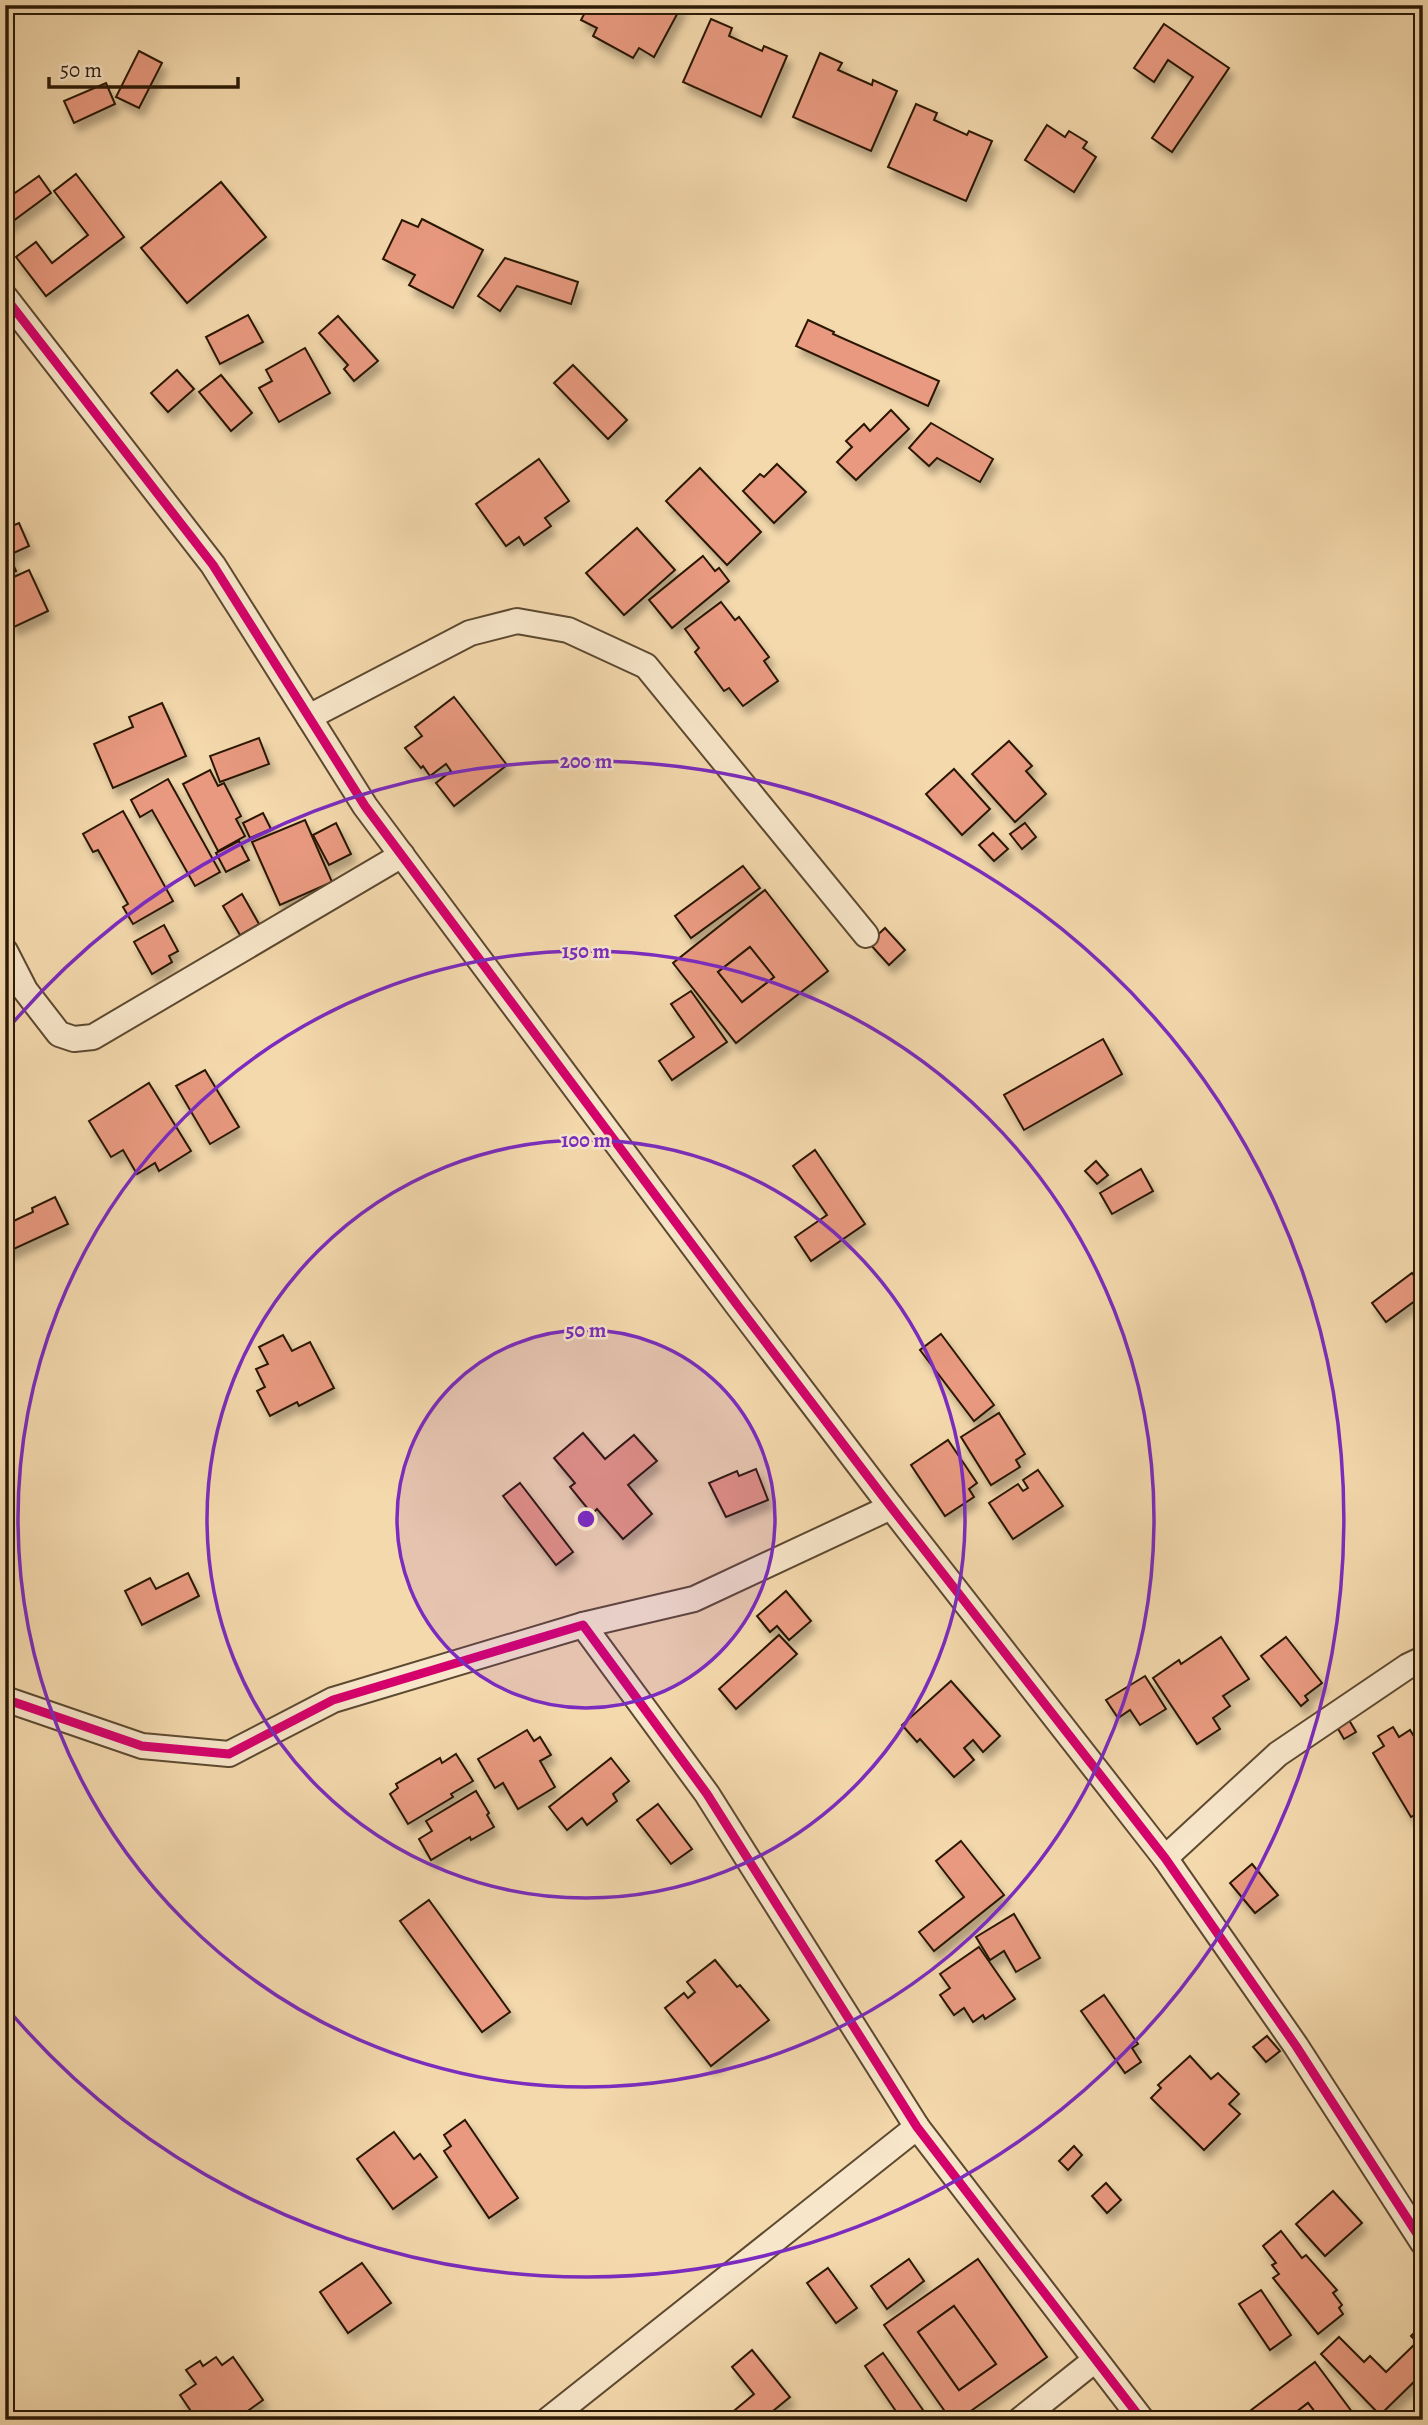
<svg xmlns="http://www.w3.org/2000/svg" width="1428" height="2425" viewBox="0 0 1428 2425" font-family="Alegreya,serif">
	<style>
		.building { fill: #e8997f; stroke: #2b1906; stroke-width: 2; fill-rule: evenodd; filter: url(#shadow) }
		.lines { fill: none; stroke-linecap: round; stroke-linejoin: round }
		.street-casing { stroke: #5d4930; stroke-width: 28 }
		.street { stroke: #f8e6ca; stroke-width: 24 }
		.cycleway-casing { stroke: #f8e6ca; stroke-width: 13 }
		.cycleway { stroke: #d6006c; stroke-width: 9 }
		.ring { fill: none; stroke: #7b2cbf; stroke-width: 3.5 }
		.centre { fill: #7b2cbf; stroke: #f8e6ca; stroke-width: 3.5 }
		.ring-label { font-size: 21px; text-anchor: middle; font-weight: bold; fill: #7b2cbf; stroke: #f8e6ca; stroke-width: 5; stroke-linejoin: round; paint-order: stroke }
	</style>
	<defs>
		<filter id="shadow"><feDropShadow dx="4.5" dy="8" stdDeviation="3.5" flood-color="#0004"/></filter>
	</defs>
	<rect width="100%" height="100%" fill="#f4d9ad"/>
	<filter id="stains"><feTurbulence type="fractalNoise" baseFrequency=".00286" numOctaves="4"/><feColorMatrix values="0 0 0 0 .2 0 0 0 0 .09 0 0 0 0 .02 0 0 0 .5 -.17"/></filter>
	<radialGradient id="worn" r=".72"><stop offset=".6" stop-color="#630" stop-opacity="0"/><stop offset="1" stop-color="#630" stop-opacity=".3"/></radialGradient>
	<g class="building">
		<path d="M589 5H682L654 57 639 48 633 58 593 36 597 28 581 20Z"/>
		<path d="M711 19 732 28 729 36 762 51 764 46 787 56 761 117 683 82Z"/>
		<path d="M1164 24 1229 68 1172 152 1152 138 1193 77 1168 60 1154 82 1134 68Z"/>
		<path d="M139 51 162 63 139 108 116 97Z"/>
		<path d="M820 53 842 63 838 70 872 85 873 80 897 91 871 151 793 117Z"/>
		<path d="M106 83 115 104 74 123 64 101Z"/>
		<path d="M916 104 937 113 934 120 967 135 969 131 992 141 966 201 888 167Z"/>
		<path d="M1047 125 1065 137 1069 131 1087 142 1083 148 1096 157 1074 192 1025 160Z"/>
		<path d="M76 174 124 237 46 296 16 257 36 242 52 263 88 235 54 191Z"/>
		<path d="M39 176 51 193 5 227V200Z"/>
		<path d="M221 182 266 237 187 303 141 248Z"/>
		<path d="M422 219 483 250 453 308 409 285 415 275 383 259 402 220 418 227Z"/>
		<path d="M505 258 578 282 571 304 517 286 500 311 478 296Z"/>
		<path d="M248 315 263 342 220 364 206 337Z"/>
		<path d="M338 316 378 361 354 381 344 369 348 365 319 333Z"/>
		<path d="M808 320 834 332 833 334 939 381 928 406 796 346Z"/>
		<path d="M305 348 330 393 279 422 259 388 272 381 266 370Z"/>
		<path d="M573 365 627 420 608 439 554 383Z"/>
		<path d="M177 370 194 389 168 412 151 393Z"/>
		<path d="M221 375 252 413 231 431 199 392Z"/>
		<path d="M891 410 909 429 856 480 837 462 852 447 846 441 864 424 870 431Z"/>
		<path d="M931 423 993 459 980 482 937 458 929 466 909 448Z"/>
		<path d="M539 459 569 501 545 518 551 526 524 545 519 537 506 546 476 504Z"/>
		<path d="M777 464 806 492 774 523 743 491 760 474 764 477Z"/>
		<path d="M700 468 761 532 727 565 666 501Z"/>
		<path d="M19 523 29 546 9 555 16 571 5 576V529Z"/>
		<path d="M637 528 675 570 624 615 586 573Z"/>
		<path d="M703 556 715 571 719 568 729 581 672 628 649 600Z"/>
		<path d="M29 570 48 611 14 627 5 610V581Z"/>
		<path d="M721 602 735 620 739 617 769 657 764 661 778 681 743 706 729 688 724 691 695 652 699 648 685 629Z"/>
		<path d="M454 697 507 765 454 806 436 783 451 771 446 764 430 776 423 766 421 768 405 748 422 736 415 727Z"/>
		<path d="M162 703 186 756 113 788 94 744 133 727 129 717Z"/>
		<path d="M259 738 269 764 220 782 210 756Z"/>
		<path d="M1009 741 1032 766 1026 771 1046 794 1015 822 972 774Z"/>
		<path d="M954 769 990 809 962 835 926 794Z"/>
		<path d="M210 770 218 786 224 783 241 816 236 819 245 836 218 851 183 784Z"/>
		<path d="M168 779 220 872 195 886 152 810 140 817 131 800Z"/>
		<path d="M123 811 173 901 133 924 123 907 128 904 98 850 93 852 83 834Z"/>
		<path d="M263 813 271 829 250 838 243 823Z"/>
		<path d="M305 820 332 882 280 905 252 842Z"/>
		<path d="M336 823 351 854 329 865 313 835Z"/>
		<path d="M1025 823 1036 837 1022 849 1010 834Z"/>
		<path d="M993 833 1008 849 994 861 979 845Z"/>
		<path d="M239 841 249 860 226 872 216 853Z"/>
		<path d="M743 866 760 888 691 938 675 916Z"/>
		<path d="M765 890 828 971 736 1043 673 963ZM750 947 774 977 742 1002 718 972Z"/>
		<path d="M242 894 259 924 240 935 223 906Z"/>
		<path d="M164 925 178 951 169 956 172 962 152 974 134 942Z"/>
		<path d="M885 928 905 950 889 965 869 943Z"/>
		<path d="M750 947 774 977 742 1002 718 972Z"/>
		<path d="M691 991 727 1042 672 1080 659 1061 694 1037 671 1004Z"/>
		<path d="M1103 1039 1122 1074 1024 1130 1004 1095Z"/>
		<path d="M205 1070 239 1127 210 1144 176 1086Z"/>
		<path d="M149 1083 191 1151 159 1171 155 1163 137 1174 123 1150 111 1157 89 1121Z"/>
		<path d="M815 1150 865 1224 811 1261 795 1237 827 1215 793 1166Z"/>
		<path d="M1096 1161 1108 1175 1097 1184 1085 1171Z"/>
		<path d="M1141 1169 1153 1191 1112 1214 1100 1193Z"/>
		<path d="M55 1197 68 1224 5 1253V1225L33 1212 32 1208Z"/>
		<path d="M1412 1273 1423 1288V1295L1386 1322 1372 1303Z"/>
		<path d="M941 1334 994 1405 974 1421 920 1350Z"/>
		<path d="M283 1335 292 1351 310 1342 334 1388 299 1406 297 1402 270 1416 257 1391 265 1387 256 1369 268 1364 259 1347Z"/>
		<path d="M999 1413 1025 1454 1016 1460 1020 1467 991 1485 961 1437Z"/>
		<path d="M583 1433 605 1459 634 1435 657 1461 628 1485 652 1514 623 1539 597 1509 592 1514 570 1487 575 1483 554 1458Z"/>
		<path d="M948 1440 977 1483 969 1489 974 1497 945 1516 911 1465Z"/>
		<path d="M756 1469 768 1500 726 1517 709 1483 737 1471 739 1476Z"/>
		<path d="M1038 1470 1063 1506 1013 1539 989 1503 1018 1484 1023 1491 1028 1488 1023 1480Z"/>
		<path d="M520 1483 573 1552 556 1565 503 1496Z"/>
		<path d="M188 1573 199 1596 142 1625 125 1591 150 1578 156 1589Z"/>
		<path d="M786 1591 811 1621 789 1640 777 1626 770 1632 757 1616Z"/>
		<path d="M779 1635 797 1654 736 1709 719 1689Z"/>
		<path d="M1221 1637 1249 1679 1223 1696 1230 1706 1213 1718 1220 1729 1197 1744 1153 1678 1179 1660 1181 1664Z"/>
		<path d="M1286 1637 1322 1683 1305 1696 1308 1700 1301 1706 1261 1656Z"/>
		<path d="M1145 1676 1166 1709 1140 1725 1130 1710 1118 1718 1106 1700Z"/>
		<path d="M951 1681 1000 1736 983 1752 973 1740 964 1748 974 1760 954 1777 920 1739 917 1742 902 1725Z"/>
		<path d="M1349 1720 1356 1732 1344 1739 1337 1727Z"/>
		<path d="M1393 1727 1399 1737 1410 1730 1423 1751V1810L1411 1817 1373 1753 1384 1746 1378 1736Z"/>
		<path d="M527 1730 534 1741 540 1737 551 1755 540 1761 555 1787 518 1809 503 1783 495 1788 478 1759Z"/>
		<path d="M456 1754 473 1781 451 1794 453 1797 408 1824 390 1794 398 1788 396 1784 440 1758 442 1763Z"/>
		<path d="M611 1758 629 1781 613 1794 617 1801 587 1825 582 1818 567 1830 549 1807Z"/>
		<path d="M476 1791 489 1813 487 1815 494 1827 471 1840 470 1837 431 1860 419 1839 432 1831 426 1821Z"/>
		<path d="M658 1804 692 1849 671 1864 637 1820Z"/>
		<path d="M961 1841 1004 1895 934 1951 919 1932 964 1897 936 1861Z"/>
		<path d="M1252 1864 1278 1895 1255 1913 1230 1883Z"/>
		<path d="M429 1900 510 2012 482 2032 400 1921Z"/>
		<path d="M1014 1914 1040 1958 1016 1972 1004 1951 990 1960 976 1937Z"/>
		<path d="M979 1947 1015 1999 985 2019 983 2015 973 2022 964 2008 954 2015 940 1995 950 1988 940 1974Z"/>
		<path d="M715 1960 737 1987 740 1985 769 2020 711 2066 665 2008 684 1993 688 1998 695 1992 687 1982Z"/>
		<path d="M1104 1995 1138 2044 1132 2048 1141 2062 1125 2073 1081 2011Z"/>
		<path d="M1267 2036 1280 2051 1266 2062 1253 2047Z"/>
		<path d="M1190 2056 1211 2079 1218 2073 1239 2094 1229 2104 1240 2114 1204 2150 1151 2098 1161 2088 1158 2085Z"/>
		<path d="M465 2120 518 2198 489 2218 444 2151 451 2146 444 2135Z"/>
		<path d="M394 2132 414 2159 420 2154 437 2177 393 2209 357 2159Z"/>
		<path d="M1074 2146 1082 2155 1068 2170 1059 2161Z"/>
		<path d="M1106 2183 1121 2200 1107 2213 1092 2196Z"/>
		<path d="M1333 2191 1362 2223 1325 2256 1296 2224Z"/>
		<path d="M1281 2231 1302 2258 1306 2255 1337 2290 1333 2293 1342 2305 1339 2308 1343 2314 1318 2334 1273 2278 1279 2274 1272 2265 1276 2263 1263 2246Z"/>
		<path d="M909 2259 924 2281 887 2309 871 2286Z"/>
		<path d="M978 2259 1047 2357 958 2420H951L884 2325ZM954 2306 996 2364 959 2390 918 2332Z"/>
		<path d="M362 2263 391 2303 348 2333 320 2292Z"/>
		<path d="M828 2268 857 2308 836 2323 807 2283Z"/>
		<path d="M1261 2290 1291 2335 1270 2350 1239 2304Z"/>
		<path d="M954 2306 996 2364 959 2390 918 2332Z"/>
		<path d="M1423 2324V2373L1380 2415 1321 2354 1339 2337 1364 2362 1370 2356 1386 2372 1417 2342 1411 2336Z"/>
		<path d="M752 2350 790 2397 762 2420H723L754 2394 732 2367Z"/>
		<path d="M883 2353 930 2420H902L865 2366Z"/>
		<path d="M216 2357 222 2365 233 2357 263 2400 235 2420H197L180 2395 196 2384 186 2370 200 2361 203 2366Z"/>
		<path d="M1315 2362 1358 2420H1321L1308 2403 1286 2420H1238Z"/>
		<path d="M1308 2403 1321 2420H1286Z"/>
	</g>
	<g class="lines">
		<g class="street-casing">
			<g id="street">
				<path d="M5 297 213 565 365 806 738 1306 891 1507 1165 1858 1296 2046 1423 2243"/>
				<path d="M309 717 470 633 517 621 568 630 646 666 866 935"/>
				<path d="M5 951 25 990 59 1034 74 1039 93 1037 402 855"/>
				<path d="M583 1625 694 1599 891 1507"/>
				<path d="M5 1699 142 1746 229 1754 333 1700 583 1625 707 1794 917 2127 1142 2420"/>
				<path d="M1165 1858 1278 1754 1408 1666 1423 1659"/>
				<path d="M548 2420 917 2127"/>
				<path d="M1020 2420 1095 2360"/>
			</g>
		</g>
		<use href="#street" class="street"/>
		<g class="cycleway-casing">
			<g id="cycleway">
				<path d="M5 297 213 565 365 806 738 1306 891 1507 1165 1858 1296 2046 1423 2243"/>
				<path d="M5 1699 142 1746 229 1754 333 1700 583 1625 707 1794 917 2127 1142 2420"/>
			</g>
		</g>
		<use href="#cycleway" class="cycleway"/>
	</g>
	<circle cx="586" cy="1519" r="189" fill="#7b2cbf" fill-opacity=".12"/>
	<g class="ring">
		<circle cx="586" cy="1519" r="189"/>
		<circle cx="586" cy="1519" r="379"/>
		<circle cx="586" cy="1519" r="568"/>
		<path d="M5 1032A758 758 0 1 1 5 2006"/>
	</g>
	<circle cx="586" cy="1519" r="10" class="centre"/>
	<g class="ring-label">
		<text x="586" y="768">200 m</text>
		<text x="586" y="958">150 m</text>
		<text x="586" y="1147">100 m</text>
		<text x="586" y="1337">50 m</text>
	</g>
	<rect width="1428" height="2425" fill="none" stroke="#f4d9ad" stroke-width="28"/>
	<rect x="7" y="7" width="1414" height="2411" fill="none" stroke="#2b1906" stroke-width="3.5"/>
	<rect x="14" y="14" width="1400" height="2397" fill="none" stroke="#2b1906" stroke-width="2"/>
	<path d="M49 77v10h189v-10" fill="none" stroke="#2b1906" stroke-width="3.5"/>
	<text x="60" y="77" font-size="21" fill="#2b1906" stroke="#f8e6ca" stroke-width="5" paint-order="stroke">50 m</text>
	<rect width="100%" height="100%" filter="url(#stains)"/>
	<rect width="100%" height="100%" fill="url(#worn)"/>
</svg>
